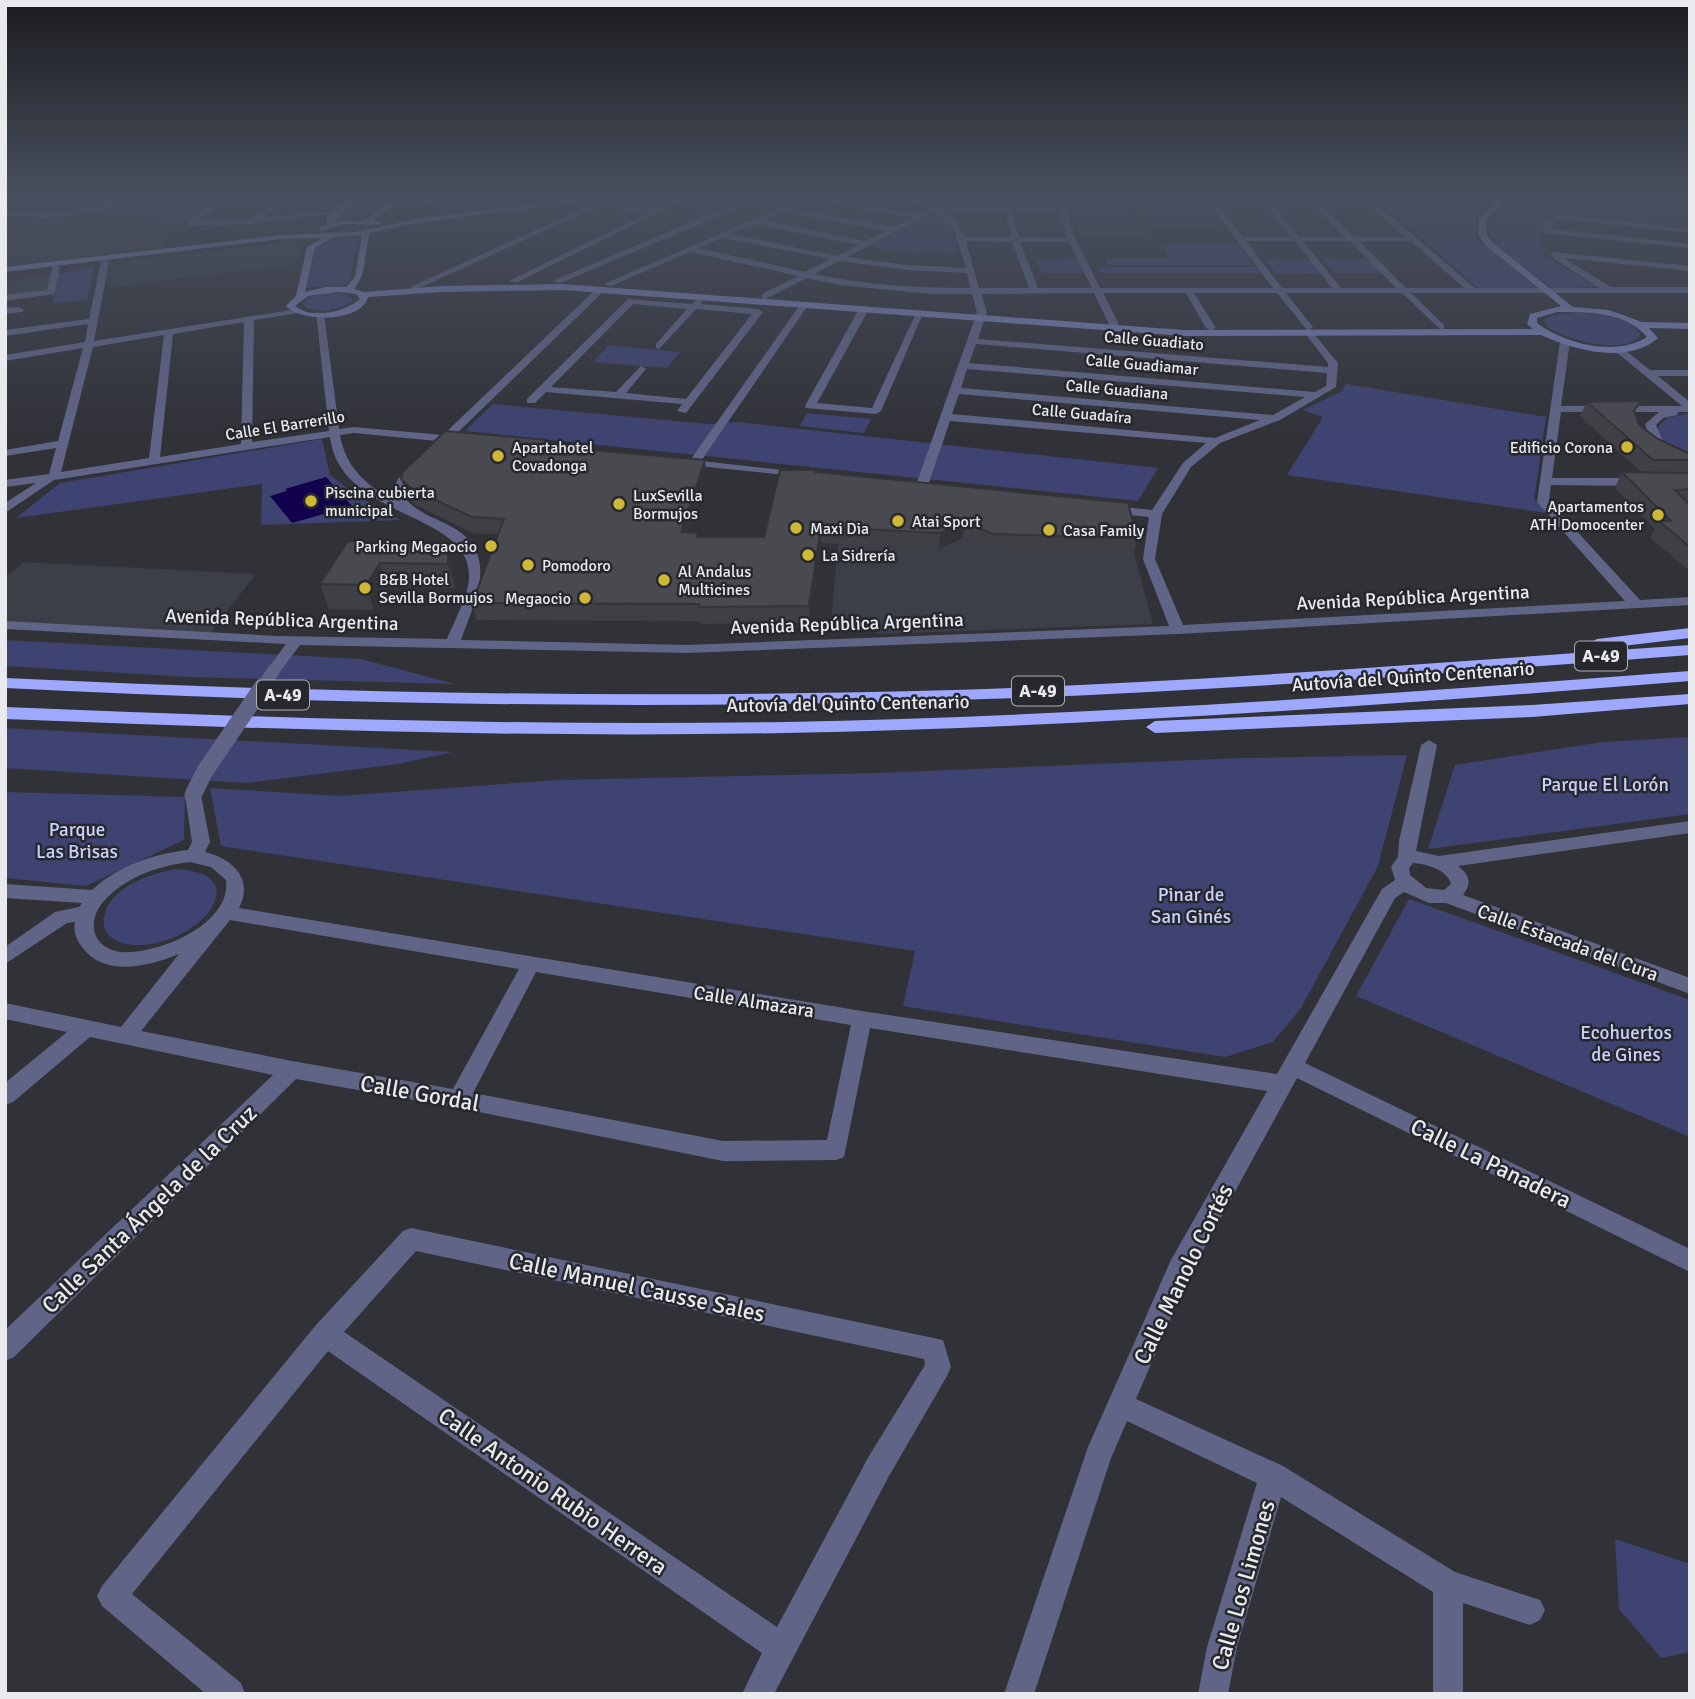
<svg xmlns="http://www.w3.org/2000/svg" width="1695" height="1699" viewBox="0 0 1695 1699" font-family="Signika,sans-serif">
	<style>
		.built { fill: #3c3e48 }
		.green { fill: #3e4371 }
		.water { fill: #12024e }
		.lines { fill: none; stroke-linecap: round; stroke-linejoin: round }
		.street { fill: #606588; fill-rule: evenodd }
		.secondary { fill: #7980b8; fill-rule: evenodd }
		.highway { fill: #9ea8fe; fill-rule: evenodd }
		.street-bridge-far1 { stroke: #606588; stroke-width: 13 }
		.street-bridge { stroke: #606588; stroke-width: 17 }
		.wall { fill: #3f4045 }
		.shaded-wall { fill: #333438 }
		.building { fill: #494a50; stroke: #333438; stroke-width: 2 }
		.poi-dot { fill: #d0b837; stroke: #27282e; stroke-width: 2.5 }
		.labels { text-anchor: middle; stroke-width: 5; stroke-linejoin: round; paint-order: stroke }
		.far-street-label { font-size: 16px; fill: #e9eaee; stroke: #27282e }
		.far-poi-label { font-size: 16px; fill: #e9eaee; stroke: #27282e; text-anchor: start }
		.shield { fill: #27282e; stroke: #afb0b4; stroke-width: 2 }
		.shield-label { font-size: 18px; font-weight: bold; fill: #e9eaee }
		.street-label { font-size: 19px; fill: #e9eaee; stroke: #27282e }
		.park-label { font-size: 19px; fill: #cad1fd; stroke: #27282e }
		.near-street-label { font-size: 23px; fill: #e9eaee; stroke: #27282e }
	</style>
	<rect width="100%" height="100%" fill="#313238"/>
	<g class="built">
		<path d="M1127 197H1199L1222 226H1146Z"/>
		<path d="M1065 200H1126L1150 237 1083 238Z"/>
		<path d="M1690 201V228L1624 221 1620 202Z"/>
		<path d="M164 207V247L5 266V225Z"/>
		<path d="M296 241 301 247 295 264 111 287 112 263Z"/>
		<path d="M57 275 54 292 5 298V281Z"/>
		<path d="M843 491 1125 519 1153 624 877 634 872 617 831 620Z"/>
		<path d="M24 562 256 574 208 636 5 625V577Z"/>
	</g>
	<g class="green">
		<path d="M146 197H220L184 224H164L163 207 98 214Z"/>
		<path d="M357 197H388L367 217 336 218Z"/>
		<path d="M637 197H678L657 210 610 202Z"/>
		<path d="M689 197H744L714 211 677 205Z"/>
		<path d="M1487 200 1490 206C1479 216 1473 222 1476 238L1537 288H1478L1380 201Z"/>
		<path d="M1503 200H1612L1619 223 1550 219 1540 236 1544 255 1597 287 1551 288 1500 248 1488 231Z"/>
		<path d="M937 211 951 226 958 254 914 253 871 247Z"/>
		<path d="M357 237 350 280 344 286 307 287 316 247 340 238Z"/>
		<path d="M1162 244H1238L1250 259 1243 260H1248L1252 265H1108L1105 259H1170Z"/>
		<path d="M1080 258 1088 273H1041L1036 259Z"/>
		<path d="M1322 258 1368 259 1382 273H1335Z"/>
		<path d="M1266 259 1310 260 1322 273 1276 274Z"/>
		<path d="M95 265 87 300 52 303 57 275Z"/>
		<path d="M1097 267H1257L1262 273H1101Z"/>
		<path d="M345 294 352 298V301C340 310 313 316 302 304 313 293 330 293 345 294Z"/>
		<path d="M1576 313C1596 314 1630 316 1640 335 1627 356 1560 340 1545 324L1546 319 1552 315Z"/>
		<path d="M609 345 680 352 667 368 593 362Z"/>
		<path d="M1346 384 1546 417 1534 499 1547 513 1287 475 1323 417 1303 410 1342 391Z"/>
		<path d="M493 404 708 424 737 422 1158 468 1138 501 465 431Z"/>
		<path d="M807 413 871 419 864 433 800 426Z"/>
		<path d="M1690 413V458L1660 439 1658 427 1667 418Z"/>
		<path d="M322 439 330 475 355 494 400 520 261 525 262 484 16 518 60 483Z"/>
		<path d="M5 640 361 659 455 684 190 677 5 666Z"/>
		<path d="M5 728 453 752 398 764 245 783 5 768Z"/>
		<path d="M1690 737V814L1428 849 1455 765 1603 742Z"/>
		<path d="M1407 755 1378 866 1301 1008 1273 1042 1225 1057 903 1006 915 951 221 846 210 788 340 796 557 780 877 773 1243 758Z"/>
		<path d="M5 792 185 797 184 840 86 886 5 878Z"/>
		<path d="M175 869C195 870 226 876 214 903 202 933 138 959 111 937 105 933 103 926 104 918 108 887 150 874 175 869Z"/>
		<path d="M1409 899 1690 1000V1137L1356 996Z"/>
		<path d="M1615 1539 1690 1564V1652L1661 1658 1619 1609Z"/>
	</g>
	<path class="water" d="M326 477 352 506 292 523 270 496 287 491 285 489Z"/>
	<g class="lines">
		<g class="street">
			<path d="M32 197H44L5 210V206Z"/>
			<path d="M66 197 112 200 133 197C95 219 47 220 5 215V211C40 214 70 214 103 203Z"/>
			<path d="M219 197H228L198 221 252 219 280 197H289L263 218 336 210 340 212 250 224 187 226V222Z"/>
			<path d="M448 197H472L389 208 385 206Z"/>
			<path d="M608 197H618L609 202 654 209 679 197H689L516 283 509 281 647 213 602 205 417 289 410 287Z"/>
			<path d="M744 197H753L727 213 560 283 553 281 721 209Z"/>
			<path d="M805 197H824L918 215 929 209 897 197H909L937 208 1064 206 1076 240 1100 288H1273L1204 197H1690V200L1373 201 1475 288H1599L1550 256 1553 252 1690 266V271L1564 258 1611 287H1690V293H1411L1444 325V329L1441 330 1402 293H1286L1313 327 1310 329 1338 363 1336 387 1280 420 1220 443 1191 467 1162 514 1155 559 1183 625 1625 601 1537 502 1560 341 1565 338 1570 341 1561 406H1682L1615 351V347H1621L1650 370H1690V376H1658L1690 402V412H1678L1677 415 1663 418 1656 425 1663 441 1690 458V465C1669 459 1651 446 1645 424L1659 412H1561L1552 478H1640L1646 482 1640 486 1551 485 1549 501 1640 600 1690 597V605L1178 634 687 653 300 645 279 673 274 674 267 670 286 644 5 629V621L277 636 447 639C453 624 469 594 469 578 472 510 340 521 330 437L54 480 5 513V503L36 483 5 487V480L49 474 56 448 5 456V450L58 441 83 348 5 361V355L85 342 88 324 5 336V330L89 319 101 262 105 260 109 262 94 341 298 309V313L254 320 252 442 329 431 316 312 324 314 339 429 354 427 443 435 597 288H603V292L454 436 464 438V442H448L441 446 437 445V441L354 433 340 435C345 466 366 486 393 499L390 495 398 479 415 463H423L425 465 407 482 402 495C418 515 436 517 457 530 499 558 474 603 461 640L687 645 1169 626 1143 559 1149 517 1107 513 1101 509 1107 505 1152 510 1183 463 1206 443 950 421 927 488 921 492 915 488 977 312 972 294H931L839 285 807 278 765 299 762 298V294L798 276 690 252 611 286 604 284ZM812 199 912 218 893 227 791 208ZM1215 201H1263L1291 237H1243ZM1270 201H1309L1345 237H1299ZM1317 201H1364L1405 237H1354ZM1058 210 1067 238 1019 237 1012 211ZM1005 211 1011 237H965L954 218 945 212ZM783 212 886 231 865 241 763 220ZM934 212 953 228 966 268 907 265 847 257ZM755 224 859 245 837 256 730 234ZM723 238 830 259 805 272 698 248ZM966 241 1012 242 1029 288H979ZM1246 241H1295L1332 288H1282ZM1303 241H1350L1396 288H1341ZM1359 241H1411L1464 288H1406ZM1020 242H1069L1092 288H1038ZM839 261 907 270 967 273 970 288C919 288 865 285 814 274ZM1094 293 1109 324 1114 327 1119 324 1103 293H1186L1206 328 1211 331 1216 328 1194 293H1277L1307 330 1304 332 1328 363V367L978 339 987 312 981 294ZM244 322 241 444 160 457 173 334ZM164 335 149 458 61 472 93 347ZM976 344 1327 373 1326 386 1315 392 969 363ZM967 369 1305 397 1273 415 961 388ZM959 394 1260 420 1215 438 952 414Z"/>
			<path d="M1560 215 1690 229V233L1561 219 1551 225 1552 229 1690 244V248L1545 233 1544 222Z"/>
			<path d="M56 265 60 268 54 294 5 301V295L47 290 52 268Z"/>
			<path d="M628 299 692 304 698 299 702 302 701 304 758 309 763 312 686 413 677 411 682 404 546 392 535 403H527V399ZM633 304 687 309 656 344V348L659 349 696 309 752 314 686 399 626 393 646 369 641 366 616 392 551 387Z"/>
			<path d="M802 302 809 304 701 461 801 472 805 473V477L679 464V460L691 459Z"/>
			<path d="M864 306 869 309 817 403 872 408 916 313 924 311 881 411 876 414 806 408 805 406 859 309Z"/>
			<path d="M19 307 24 310 22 312 5 314V308Z"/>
			<path d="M1429 740 1437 745 1416 851 1439 856 1690 821V833L1458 866C1470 875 1472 883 1463 895L1690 978V994L1446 903H1429L1404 892 1395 898 1305 1063 1690 1249V1272L1297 1078 1189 1276 1136 1399 1283 1466 1455 1572 1540 1600 1545 1610 1540 1620 1530 1625 1463 1603V1694H1433V1592L1281 1497 1237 1647 1228 1694H1198L1207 1647 1257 1483 1127 1421 1111 1458 1034 1694H1004L1088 1447 1171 1260 1267 1091 870 1028 844 1157 836 1160 723 1161 459 1108 296 1079 14 1357 5 1361V1330L273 1075 90 1037 13 1102 5 1105V1083L67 1032 5 1019V1003L121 1027 179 954C150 966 104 978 82 947 76 939 73 931 75 922L67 923 5 964V947L55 912 79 907 82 903 5 898V884L92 890C118 866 153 854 188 850L192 842 185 795 187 791 193 790 201 795 210 842 205 852C233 859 254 879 239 908L862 1011 1277 1074 1382 889 1395 880 1391 867 1398 857 1399 841 1421 745ZM190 862 211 867 226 880C232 924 158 955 121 952 92 949 86 921 104 901 126 877 157 866 190 862ZM1413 863C1427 864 1448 870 1451 884L1444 890 1426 888 1410 875 1409 868ZM230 920 519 969 453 1089 292 1061 141 1031ZM536 972 851 1025 827 1140 723 1141 473 1093Z"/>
			<path d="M411 1228 943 1340 951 1367 947 1376 889 1476 774 1694H742L762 1653 328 1351 132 1594 241 1683 245 1694H206L102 1606 97 1596 102 1586 316 1325 403 1231ZM416 1251 924 1359 925 1365 869 1456 777 1627 344 1332Z"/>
		</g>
		<g class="secondary">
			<path d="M348 197H356L334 223C344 219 354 223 363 220 378 216 384 197 402 197L373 221H381V225L345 224 320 231V227L327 225V218Z"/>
			<path d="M592 197H614L416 223 370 233C363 253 368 273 354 289L364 292 441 286 562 284 1184 330 1533 329 1527 324 1530 314 1561 306 1486 246 1478 234 1479 218 1493 205 1490 197H1498L1501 206 1487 219 1486 234 1492 242 1573 307 1609 310 1642 322 1690 323V329L1649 328 1658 338C1628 365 1573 350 1541 335L1184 336 562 290 441 292 368 297C362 322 302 323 286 306L296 296 307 247 323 238 281 239 5 272V267L281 235 355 232 416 219ZM362 235 355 277 346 287H325L305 292 315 248 334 237ZM338 292 356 294 360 299C344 312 313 320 295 306L308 296ZM1557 312C1588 312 1626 312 1647 337 1616 357 1565 344 1537 323V318Z"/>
		</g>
		<g class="highway">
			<path d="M1690 628V638L1597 649 1588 644 1597 639Z"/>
			<path d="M1690 645V655C1445 673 1200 693 954 700 638 710 321 704 5 688V678C321 693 638 699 954 690 1200 682 1445 662 1690 645Z"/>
			<path d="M1690 671V681C1389 705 1087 727 785 733 525 738 265 729 5 719V707C265 718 525 726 785 722 1087 716 1388 694 1690 671Z"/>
			<path d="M1690 694V704L1532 717 1155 733 1146 727 1155 721 1532 705Z"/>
		</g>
		<path class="street-bridge-far1" d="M262 688 274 670"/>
		<path class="street-bridge" d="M193 795 205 771 263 686"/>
	</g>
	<g class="wall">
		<path d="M1587 402 1635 414 1639 425 1658 439 1690 454V571L1650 538 1655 529 1615 488 1622 472H1641L1580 416Z"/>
		<path d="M547 440 549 446 705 460 706 476 688 532 699 537H764L816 472 1137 538 1134 554 991 550 963 538 939 549 821 543 810 622 700 624V621L476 620 472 603 498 534H475L416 505 405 494 401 479Z"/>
		<path d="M348 541 448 543 455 567V588L387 587 374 610 329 609 320 584Z"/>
	</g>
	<g class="shaded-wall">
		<path d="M705 460 706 476 683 548 681 532Z"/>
		<path d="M964 522 963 538 939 549 940 533Z"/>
		<path d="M821 527V543L810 622 809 606Z"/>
		<path d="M448 543 455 567V588L448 564Z"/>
		<path d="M380 563 387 587 374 610 366 585Z"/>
	</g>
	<g class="building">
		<path d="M1641 401 1634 411 1639 425 1658 439 1690 454V460H1653L1587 402Z"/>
		<path d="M445 431 547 440 544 446 705 460 681 532 698 533 697 537H764L780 470H816L815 472 1128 503 1137 538 993 534 964 522 940 533 821 527 809 606 699 607V604L472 603 504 519 472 517 412 489 401 479 403 472Z"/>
		<path d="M1622 472 1690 473V489L1675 490 1690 505V547L1659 521H1671Z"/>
		<path d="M348 541 448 543V564L380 563 366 585 320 584Z"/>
	</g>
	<linearGradient id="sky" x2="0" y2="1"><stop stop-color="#1b1c1f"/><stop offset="0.45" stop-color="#484f5e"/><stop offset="1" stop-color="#484f5e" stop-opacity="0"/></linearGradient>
	<rect width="1695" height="435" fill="url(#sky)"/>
	<g class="poi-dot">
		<circle cx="1627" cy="447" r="7"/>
		<circle cx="498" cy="456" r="7"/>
		<circle cx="311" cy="501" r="7"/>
		<circle cx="619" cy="504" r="7"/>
		<circle cx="1658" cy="515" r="7"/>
		<circle cx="898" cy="521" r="7"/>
		<circle cx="796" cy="528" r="7"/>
		<circle cx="1049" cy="530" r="7"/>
		<circle cx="491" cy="546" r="7"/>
		<circle cx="808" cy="555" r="7"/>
		<circle cx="528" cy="565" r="7"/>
		<circle cx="664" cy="580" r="7"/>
		<circle cx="365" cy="588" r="7"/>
		<circle cx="585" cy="598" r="7"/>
	</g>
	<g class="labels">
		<g class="far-street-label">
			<text transform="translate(1154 340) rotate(5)" y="6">Calle Guadiato</text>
			<text transform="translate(1142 364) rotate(5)" y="6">Calle Guadiamar</text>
			<text transform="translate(1117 389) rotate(5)" y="6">Calle Guadiana</text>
			<text transform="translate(1082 413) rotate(5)" y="6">Calle Guadaíra</text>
			<text transform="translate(285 425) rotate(-9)" y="6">Calle El Barrerillo</text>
		</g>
		<g class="far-poi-label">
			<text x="512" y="453">Apartahotel<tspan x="512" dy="18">Covadonga</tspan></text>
			<text x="1613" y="453" text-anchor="end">Edificio Corona</text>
			<text x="325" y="498">Piscina cubierta<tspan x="325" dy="18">municipal</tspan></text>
			<text x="633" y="501">LuxSevilla<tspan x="633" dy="18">Bormujos</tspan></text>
			<text x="1644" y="512" text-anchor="end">Apartamentos<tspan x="1644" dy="18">ATH Domocenter</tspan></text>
			<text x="912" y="527">Atai Sport</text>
			<text x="810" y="534">Maxi Dia</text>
			<text x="1063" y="536">Casa Family</text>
			<text x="477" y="552" text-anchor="end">Parking Megaocio</text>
			<text x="822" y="561">La Sidrería</text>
			<text x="542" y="571">Pomodoro</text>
			<text x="678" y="577">Al Andalus<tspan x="678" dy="18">Multicines</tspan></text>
			<text x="379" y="585">B&amp;B Hotel<tspan x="379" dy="18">Sevilla Bormujos</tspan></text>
			<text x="571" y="604" text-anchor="end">Megaocio</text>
		</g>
		<g class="shield">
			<rect x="1575" y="641.5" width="52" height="29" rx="5"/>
			<rect x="1012" y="676.5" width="52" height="29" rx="5"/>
			<rect x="257" y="680.5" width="52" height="29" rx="5"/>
		</g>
		<g class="shield-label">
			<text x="1601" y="662">A-49</text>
			<text x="1038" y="697">A-49</text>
			<text x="283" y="701">A-49</text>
		</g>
		<g class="street-label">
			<text transform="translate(1413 597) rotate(-3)" y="7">Avenida República Argentina</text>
			<text transform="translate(282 619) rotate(2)" y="7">Avenida República Argentina</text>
			<text transform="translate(847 623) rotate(-2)" y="7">Avenida República Argentina</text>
			<text transform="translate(1413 676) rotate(-4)" y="7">Autovía del Quinto Centenario</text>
			<text transform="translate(848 703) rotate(-1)" y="7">Autovía del Quinto Centenario</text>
			<text transform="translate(1568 942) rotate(20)" y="7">Calle Estacada del Cura</text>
			<text transform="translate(754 1001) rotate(9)" y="7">Calle Almazara</text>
		</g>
		<g class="park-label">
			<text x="1605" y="791">Parque El Lorón</text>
			<text x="77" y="836">Parque<tspan x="77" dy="22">Las Brisas</tspan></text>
			<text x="1191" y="901">Pinar de<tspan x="1191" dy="22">San Ginés</tspan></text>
			<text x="1626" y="1039">Ecohuertos<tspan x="1626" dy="22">de Gines</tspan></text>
		</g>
		<g class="near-street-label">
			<text transform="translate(420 1093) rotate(10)" y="8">Calle Gordal</text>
			<text transform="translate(1491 1163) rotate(26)" y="8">Calle La Panadera</text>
			<text transform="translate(149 1209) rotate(-44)" y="8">Calle Santa Ángela de la Cruz</text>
			<text transform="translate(1183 1274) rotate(-64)" y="8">Calle Manolo Cortés</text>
			<text transform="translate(637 1287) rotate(12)" y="8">Calle Manuel Causse Sales</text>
			<text transform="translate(553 1491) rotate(35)" y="8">Calle Antonio Rubio Herrera</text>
			<text transform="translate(1243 1585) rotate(-74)" y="8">Calle Los Limones</text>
		</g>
	</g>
	<rect width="1695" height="1699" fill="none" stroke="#e9eaee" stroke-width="14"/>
</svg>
